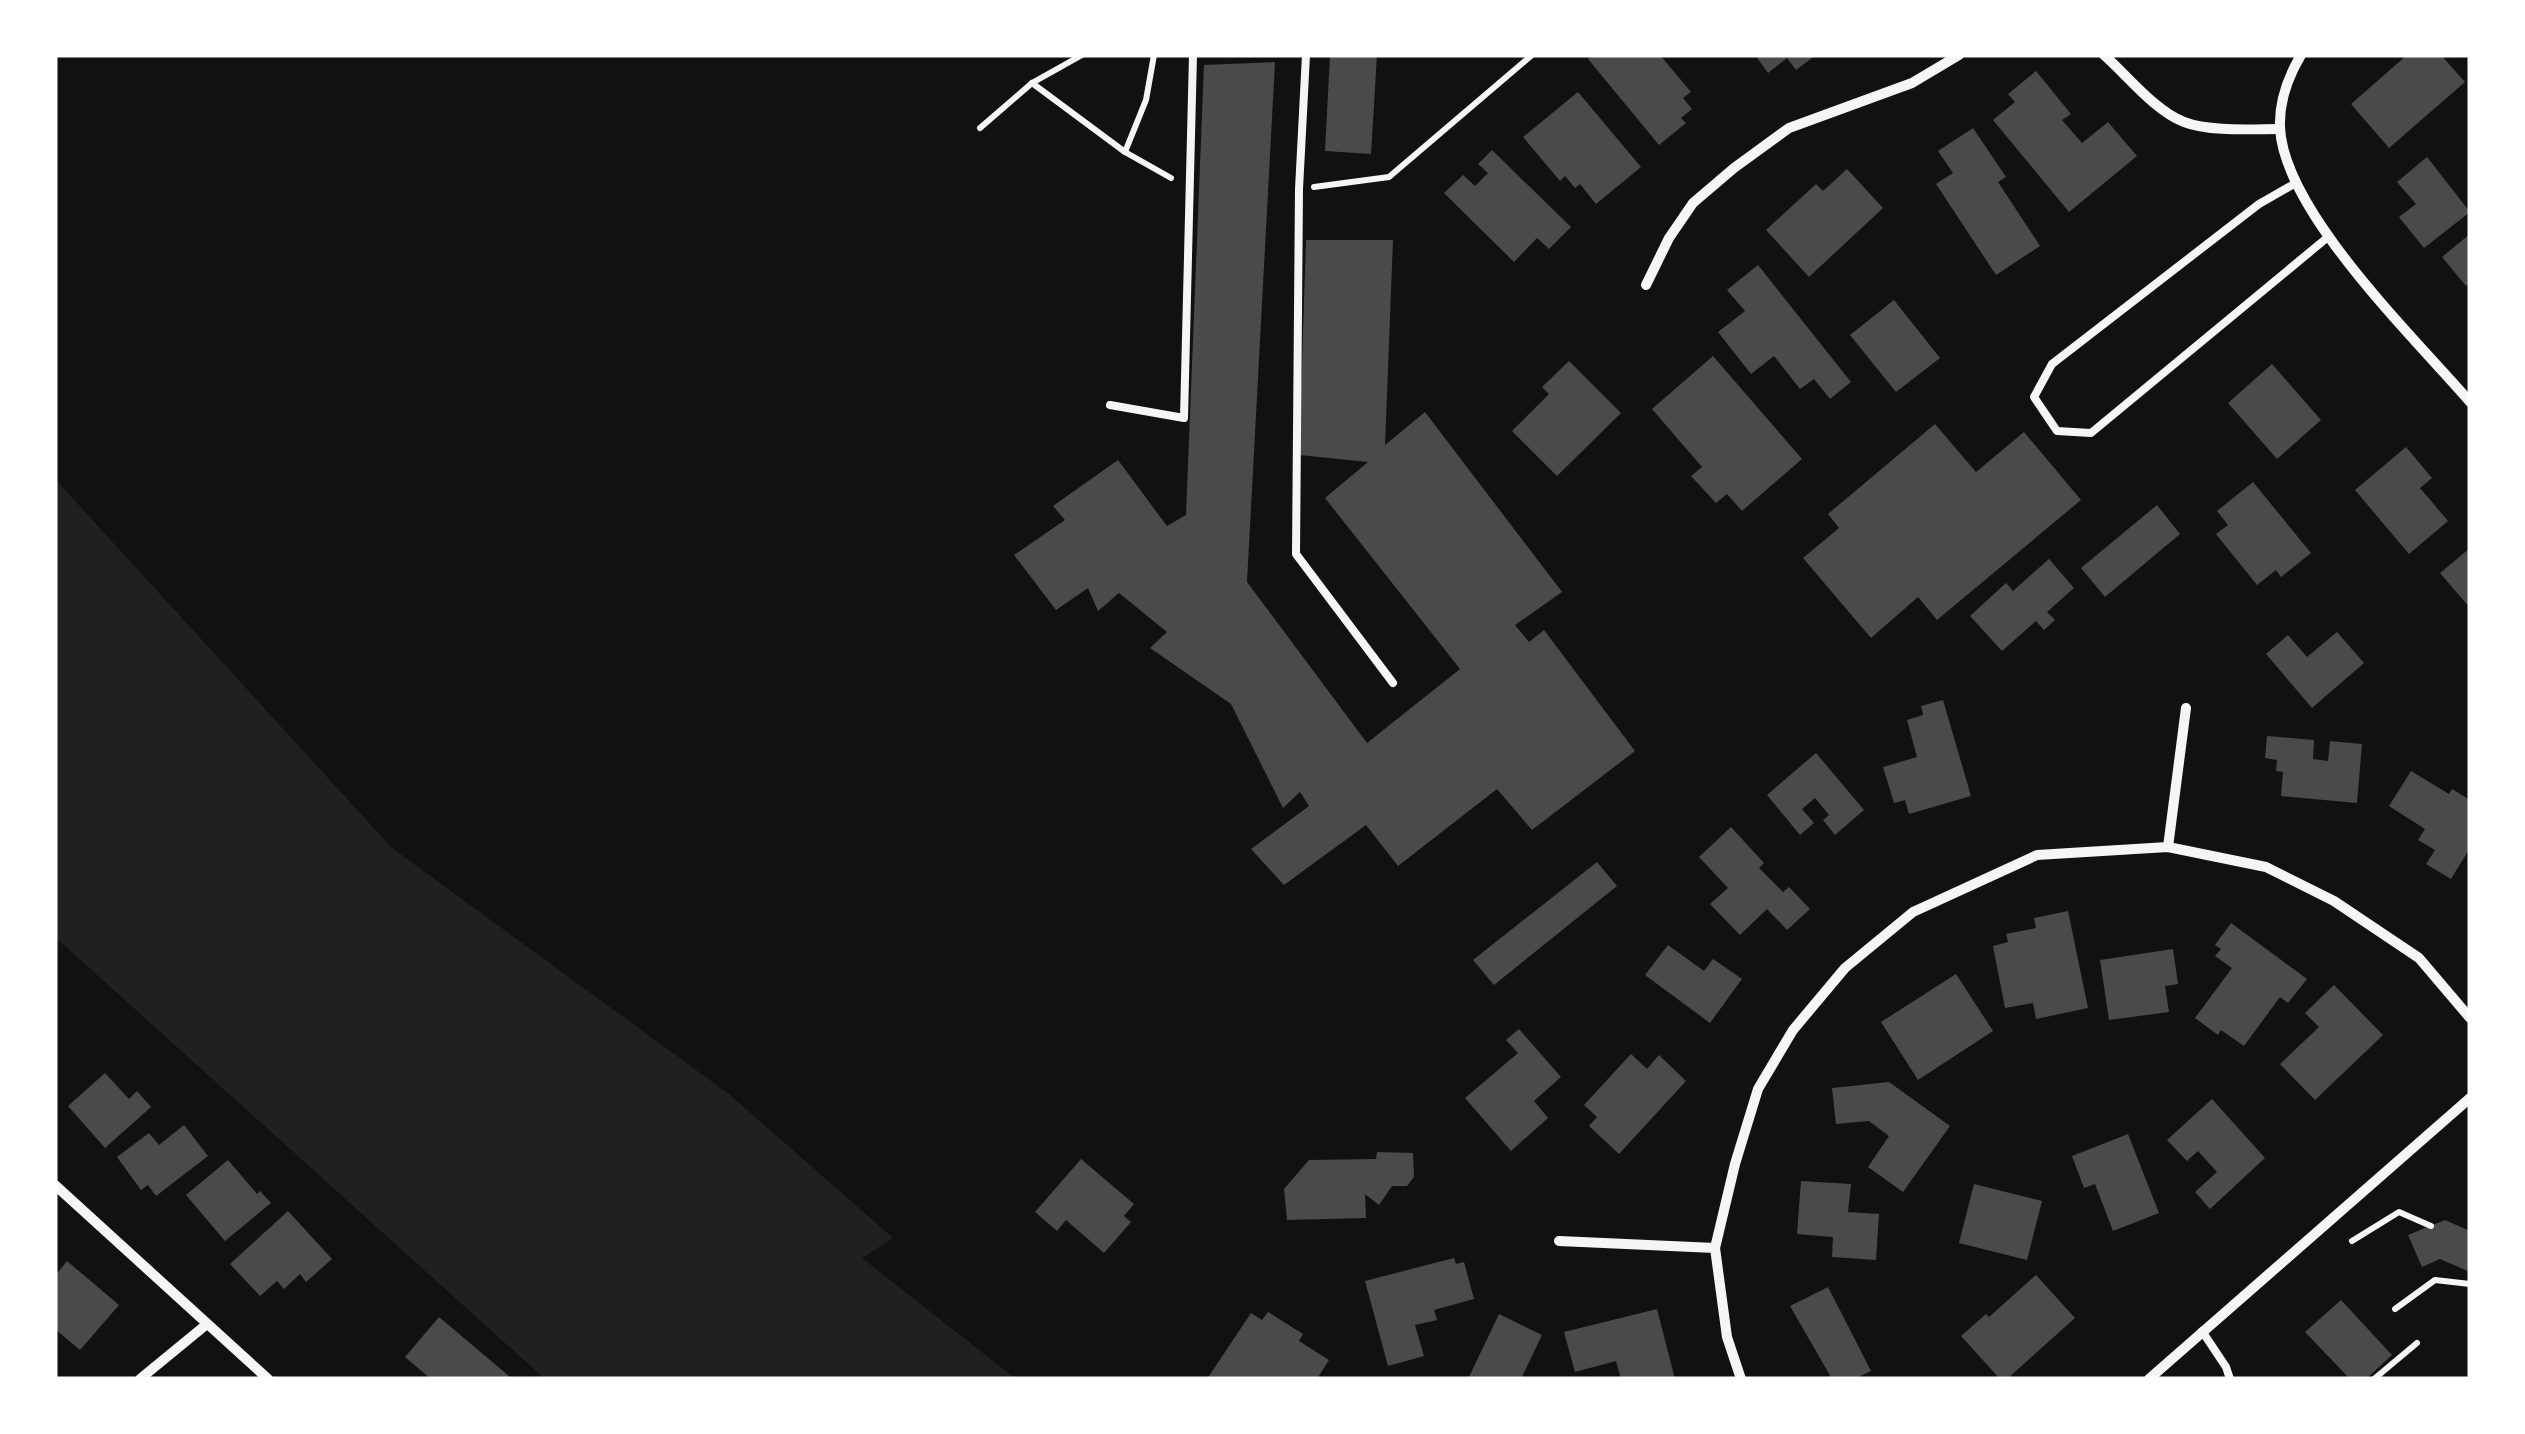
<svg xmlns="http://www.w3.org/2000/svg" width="2525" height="1434" viewBox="0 0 2525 1434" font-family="'Times New Roman',serif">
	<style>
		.green { fill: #202020 }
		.building { fill: #4a4a4a }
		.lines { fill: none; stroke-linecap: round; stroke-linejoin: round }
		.path { stroke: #f5f5f5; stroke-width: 6 }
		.service { stroke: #f5f5f5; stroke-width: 8 }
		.minor { stroke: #f5f5f5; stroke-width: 10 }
	</style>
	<rect width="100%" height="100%" fill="#111"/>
	<path class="green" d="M55 479 392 848 729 1094 893 1238 862 1258 1016 1379H545L55 937Z"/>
	<g class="building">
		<path d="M1330 55H1377L1371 154 1325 151Z"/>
		<path d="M1593 55H1660L1691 92 1683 98 1692 109 1681 118 1686 123 1659 145 1588 59Z"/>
		<path d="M1755 55H1816L1796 70 1787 58 1768 73Z"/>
		<path d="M2407 55H2441L2465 82 2389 148 2351 104Z"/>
		<path d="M1275 62 1247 582 1367 743 1460 669 1325 498 1368 462 1299 455 1306 240H1393L1385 445 1425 412 1562 592 1515 625 1529 642 1544 630 1635 751 1532 830 1497 789 1398 866 1366 825 1284 885 1251 849 1309 806 1300 792 1283 808 1231 704 1150 648 1167 632 1119 593 1098 611 1088 588 1056 610 1014 555 1065 520 1053 506 1118 460 1167 526 1186 515 1204 65Z"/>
		<path d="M2036 71 2071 114 2062 120 2082 143 2108 122 2137 156 2069 212 1993 120 2015 102 2008 94Z"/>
		<path d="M1578 92 1641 167 1596 204 1580 184 1575 188 1565 176 1560 181 1523 137Z"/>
		<path d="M1973 128 2006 177 1998 182 2040 246 1996 275 1936 184 1953 173 1938 151Z"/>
		<path d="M1492 150 1571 227 1549 249 1537 238 1514 262 1444 193 1463 175 1475 186 1488 173 1478 164Z"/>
		<path d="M2427 157 2470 212 2424 248 2399 217 2416 204 2397 182Z"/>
		<path d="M1847 169 1883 208 1809 277 1766 230 1816 184 1823 191Z"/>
		<path d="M2470 234V282L2466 286 2442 257Z"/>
		<path d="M1758 265 1851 382 1830 399 1814 379 1800 389 1774 356 1751 374 1718 332 1745 311 1727 290Z"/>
		<path d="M1894 300 1940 358 1896 392 1850 335Z"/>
		<path d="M1713 356 1802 459 1742 511 1727 494 1716 503 1691 476 1702 467 1652 409Z"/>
		<path d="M1569 361 1621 413 1557 476 1512 431 1549 394 1542 387Z"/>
		<path d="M2272 364 2321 420 2277 459 2228 403Z"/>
		<path d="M1935 424 1976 472 2024 432 2081 500 1937 620 1918 597 1871 638 1803 558 1839 528 1828 514Z"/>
		<path d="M2406 447 2432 478 2420 488 2448 521 2409 554 2355 490Z"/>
		<path d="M2253 482 2311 553 2281 577 2276 570 2257 585 2216 534 2228 525 2217 511Z"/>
		<path d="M2157 505 2180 534 2105 597 2081 568Z"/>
		<path d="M2470 548V608L2440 573Z"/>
		<path d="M2049 559 2074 588 2047 612 2055 620 2044 630 2036 621 2002 651 1970 616 2006 583 2013 591Z"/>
		<path d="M2337 632 2364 663 2312 708 2266 654 2288 635 2307 657Z"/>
		<path d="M1943 700 1971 796 1909 814 1905 800 1894 803 1883 767 1917 757 1907 720 1923 715 1921 706Z"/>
		<path d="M2267 736 2314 740 2313 759 2328 761 2330 741 2362 744 2357 803 2281 796 2283 772 2276 771 2277 760 2265 758Z"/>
		<path d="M1816 753 1864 810 1835 835 1823 820 1829 815 1815 798 1802 809 1814 823 1800 835 1767 795Z"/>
		<path d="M2411 771 2449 794 2452 789 2470 800V848L2451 879 2426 864 2435 850 2418 840 2425 829 2389 806Z"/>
		<path d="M1731 827 1764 863 1759 868 1783 892 1789 887 1810 909 1787 930 1767 909 1740 935 1710 904 1728 888 1699 857Z"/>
		<path d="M1597 862 1617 886 1494 985 1473 960Z"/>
		<path d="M2068 911 2088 1008 2036 1019 2033 1003 2005 1008 1993 946 2008 942 2006 934 2036 928 2034 918Z"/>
		<path d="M2231 923 2307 979 2288 1003 2280 997 2244 1046 2221 1030 2218 1035 2195 1018 2232 968 2215 956 2221 949 2215 945Z"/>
		<path d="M1668 945 1704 971 1713 959 1742 979 1710 1023 1645 975Z"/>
		<path d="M2173 949 2178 984 2165 986 2169 1012 2109 1020 2100 960Z"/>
		<path d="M1956 974 1993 1031 1918 1080 1881 1022Z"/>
		<path d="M2334 985 2383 1035 2315 1100 2280 1064 2319 1027 2305 1013Z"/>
		<path d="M1519 1029 1561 1077 1534 1101 1548 1118 1511 1151 1465 1098 1518 1053 1506 1040Z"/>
		<path d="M1631 1054 1647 1069 1659 1055 1686 1081 1619 1154 1589 1126 1597 1117 1584 1105Z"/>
		<path d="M105 1073 129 1099 137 1091 151 1107 105 1148 68 1106Z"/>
		<path d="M1889 1082 1950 1126 1903 1192 1868 1167 1889 1136 1869 1121 1836 1124 1832 1088Z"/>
		<path d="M2212 1099 2265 1158 2210 1209 2195 1192 2217 1172 2198 1151 2187 1161 2167 1140Z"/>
		<path d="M184 1125 208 1156 156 1196 148 1185 141 1190 117 1157 149 1133 159 1145Z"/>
		<path d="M2128 1134 2159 1213 2113 1231 2095 1184 2084 1188 2072 1156Z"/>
		<path d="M1377 1152 1413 1153 1414 1177 1407 1186H1392L1379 1205 1365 1194 1366 1218 1287 1220 1284 1189 1309 1160 1376 1159Z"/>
		<path d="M1081 1159 1134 1204 1124 1216 1131 1222 1104 1253 1066 1220 1057 1231 1035 1212Z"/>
		<path d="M228 1160 257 1194 260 1191 271 1203 225 1241 186 1195Z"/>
		<path d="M1801 1181 1851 1184 1848 1212 1879 1214 1876 1260 1832 1257 1833 1237 1797 1234Z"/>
		<path d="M1974 1184 2042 1201 2027 1260 1959 1243Z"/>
		<path d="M288 1211 332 1259 306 1282 300 1274 284 1289 277 1281 260 1296 230 1264Z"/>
		<path d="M2445 1220 2470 1231V1272L2440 1259 2422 1267 2408 1235Z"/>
		<path d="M1454 1258 1456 1264 1464 1262 1474 1299 1434 1310 1437 1320 1415 1325 1424 1356 1388 1366 1365 1281Z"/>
		<path d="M67 1261 119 1305 80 1350 55 1329V1276Z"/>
		<path d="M2036 1275 2075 1318 2007 1379H2000L1961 1336 1986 1314 1989 1317Z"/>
		<path d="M1828 1287 1871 1371 1854 1379H1832L1790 1306Z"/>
		<path d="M2341 1300 2392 1355 2366 1379H2350L2305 1332Z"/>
		<path d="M1657 1309 1675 1379H1621L1616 1361 1575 1372 1564 1332Z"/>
		<path d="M1268 1312 1303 1334 1299 1341 1329 1360 1317 1379H1207L1251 1313 1262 1320Z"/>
		<path d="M1499 1314 1542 1335 1521 1379H1468Z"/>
		<path d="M439 1317 509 1376 507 1379H431L405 1357Z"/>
	</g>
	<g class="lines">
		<g class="path">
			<path d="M1032 83 1125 152 1171 178"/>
			<path d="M980 128 1032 83 1082 55"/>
			<path d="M1125 152 1146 100 1154 55"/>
			<path d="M1314 187 1389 177 1532 55"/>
			<path d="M2352 1241 2399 1212 2431 1226"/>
			<path d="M2395 1309 2435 1280 2470 1284"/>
			<path d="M2374 1379 2417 1343"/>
		</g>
		<g class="service">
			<path d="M1306 55 1299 189 1296 554 1393 683"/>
			<path d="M2294 184 2259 204 2052 364 2034 397 2057 431 2091 433 2328 237"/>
			<path d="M1110 405 1184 418 1193 55"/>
			<path d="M2202 1331 2226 1367 2230 1379"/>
		</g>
		<g class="minor">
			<path d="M2104 55C2127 75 2155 111 2184 122 2210 132 2252 129 2280 129"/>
			<path d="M2301 55C2288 77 2279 101 2280 127 2283 211 2415 338 2470 402"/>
			<path d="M1646 285 1669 238 1693 203 1734 168 1789 128 1912 83 1959 55"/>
			<path d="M2168 847 2186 708"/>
			<path d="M55 1185 268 1379"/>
			<path d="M1559 1241 1715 1248"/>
			<path d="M140 1379 207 1324"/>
			<path d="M1741 1379 1727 1337 1715 1248 1735 1164 1758 1089 1793 1030 1845 968 1913 912 2037 855 2168 847 2266 867 2334 901 2419 958 2470 1018"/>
			<path d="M2149 1379 2470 1098"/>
		</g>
	</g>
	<rect width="2525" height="1434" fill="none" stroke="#ffffff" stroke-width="115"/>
</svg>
